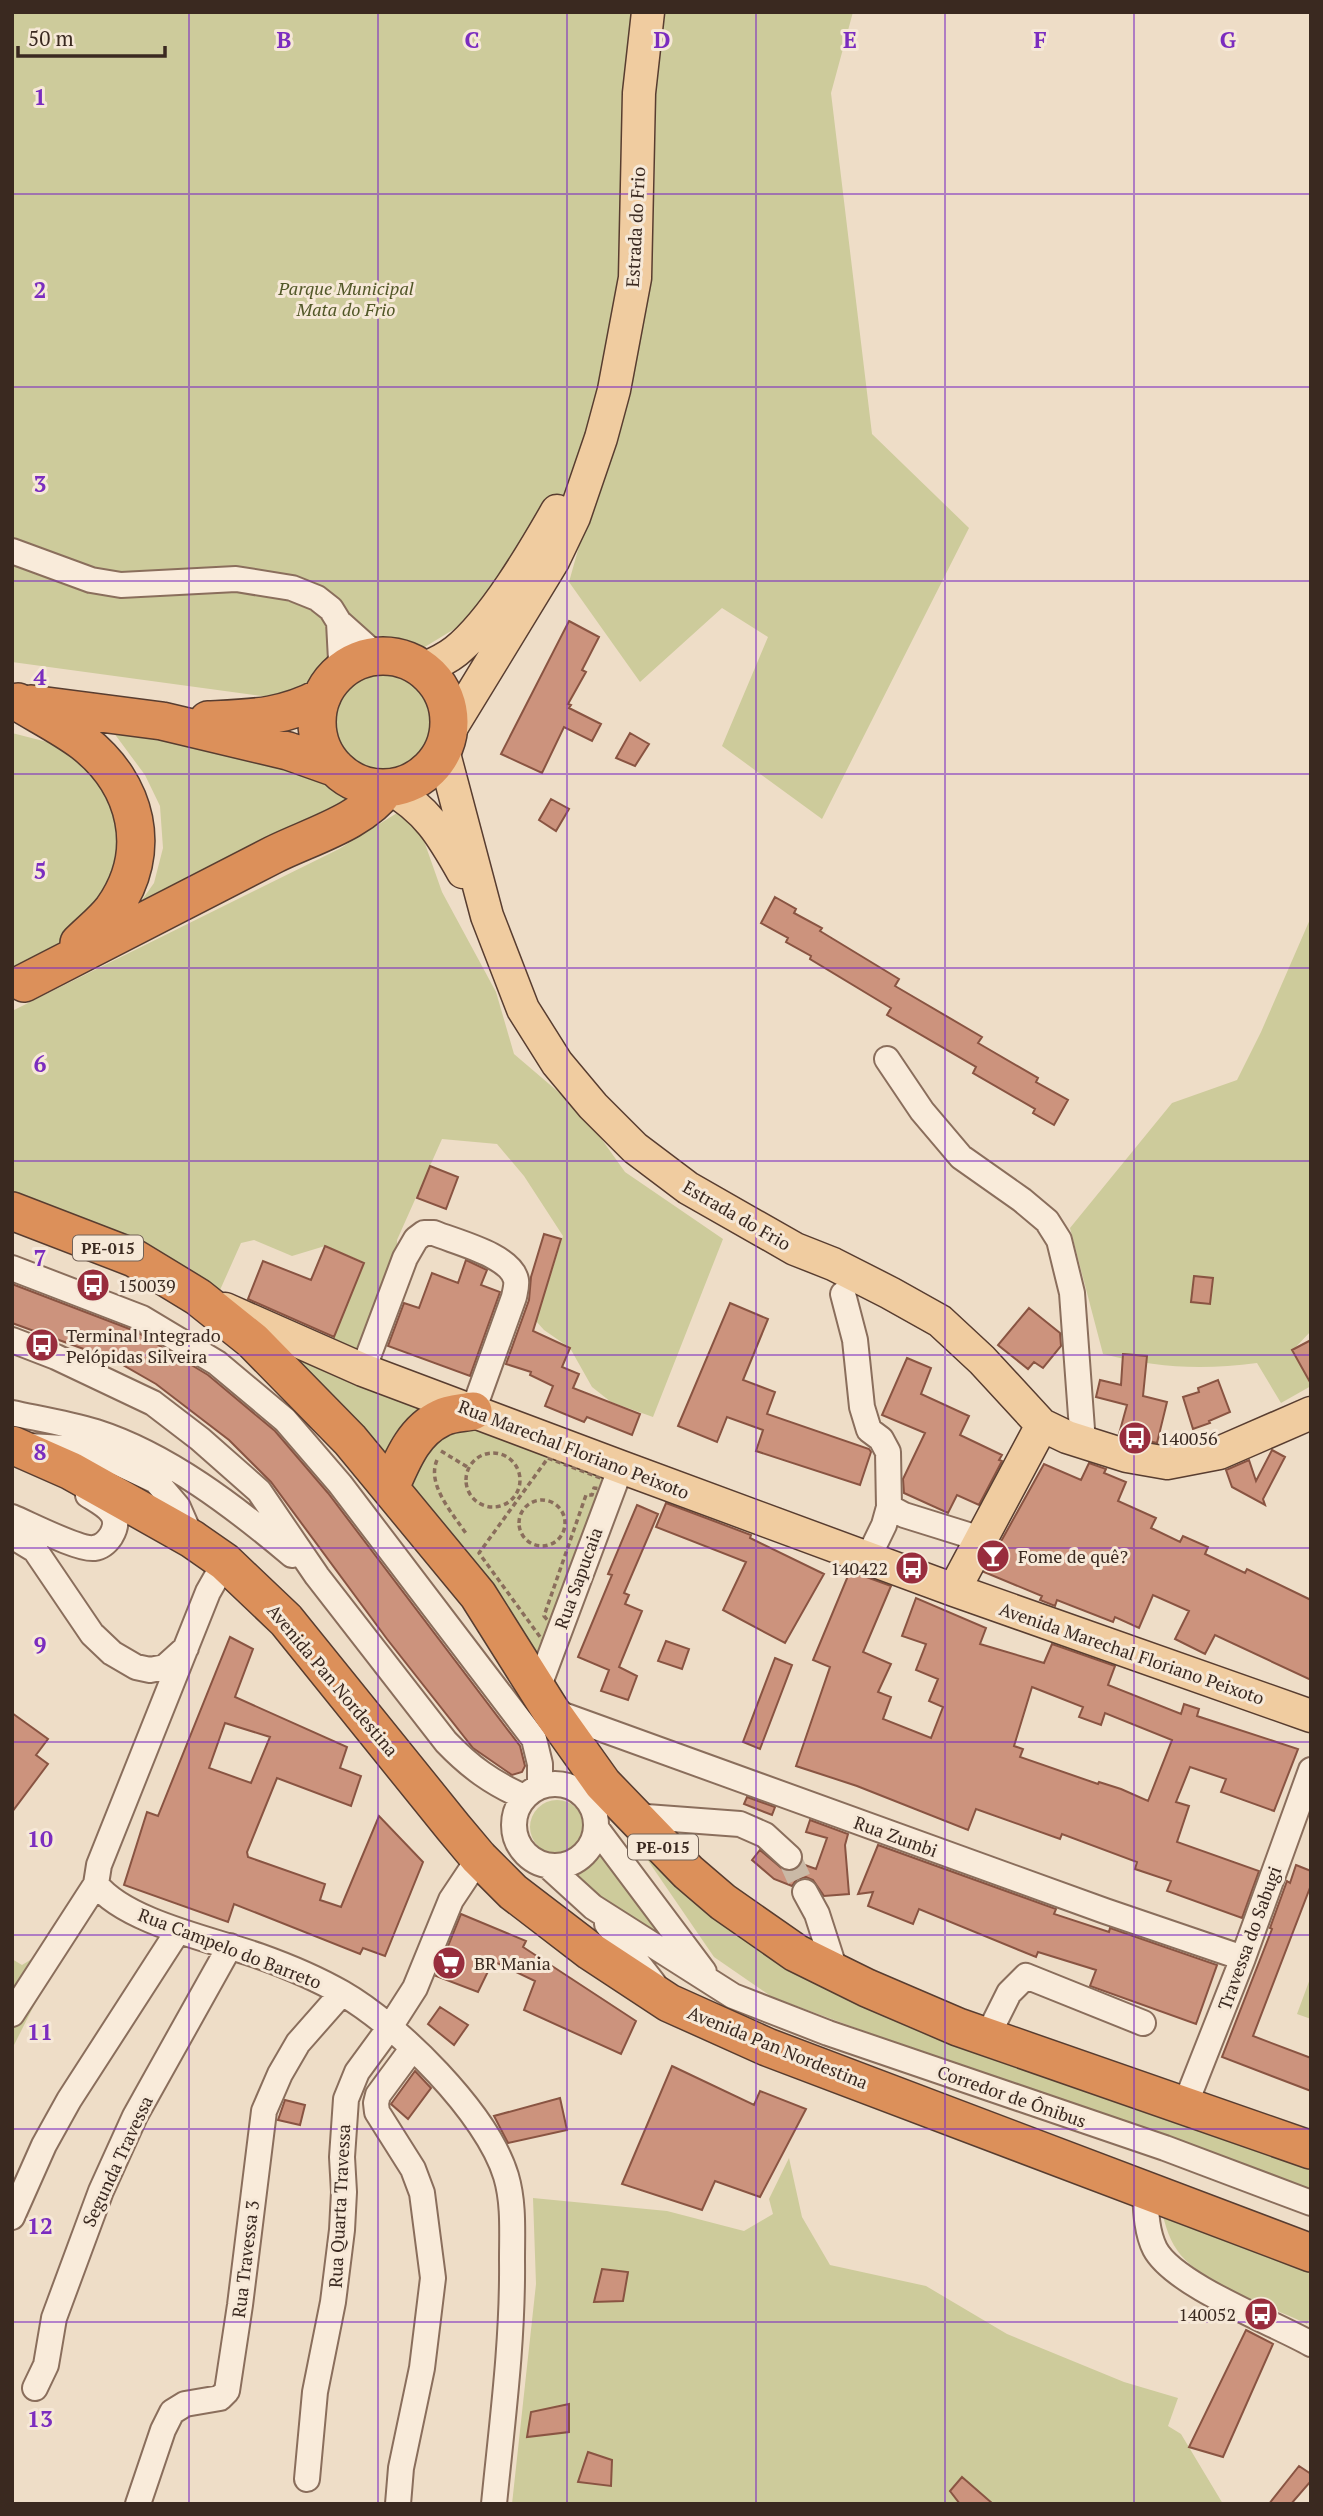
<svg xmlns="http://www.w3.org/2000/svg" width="1323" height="2516" viewBox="0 0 1323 2516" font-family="'PT Serif',serif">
  <rect width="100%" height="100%" fill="#eeddc7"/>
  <!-- green -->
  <path fill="#cdcb9b" d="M12 12H632L646 87 601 438 534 540 479 614 405 659 385 656 330 595 121 581 12 546Z
    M665 12H853L831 93 872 434 969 528 822 819 722 746 768 637 722 608 640 682 569 582 597 482 631 394 654 199 657 50Z
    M12 559 303 599 336 625C332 673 336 677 291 700L12 662Z
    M331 722a51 51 0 1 1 102 0a51 51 0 1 1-102 0Z
    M108 725 332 781 357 795 137 907 154 883 163 848 160 806 145 775Z
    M12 733 63 746 123 805 114 888 67 938 12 971Z
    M397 813 417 821 442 892 496 992 514 1054 583 1113 625 1172 723 1239 653 1417 611 1402 592 1387 570 1348 544 1330 536 1321 563 1236 524 1176 497 1144 442 1139 397 1240V1267L362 1351 337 1347 333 1339 364 1262 325 1246 292 1256 254 1240 241 1243 220 1290 136 1245 12 1192V1011L339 849Z
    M1311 917V1331L1293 1350 1311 1386 1281 1403 1257 1363C1202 1370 1157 1368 1103 1354L1070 1228 1172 1103 1237 1080 1261 1032Z
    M285 1354 446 1409 610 1476 542 1660 526 1635 431 1508 371 1435Z
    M530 1827a27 27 0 1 1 54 0a27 27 0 1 1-54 0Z
    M625 1827 759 1940 1311 2155V2196L772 1997 714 1957Z
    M600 1839 689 1962 563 1871C582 1867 592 1856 600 1839Z
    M69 1936 12 2049V1959L22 1965Z
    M1311 1976V2019L1297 2014Z
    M789 2158 802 2217 830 2265 926 2286 1007 2334 1124 2382 1178 2398 1168 2426 1181 2434 1223 2504H512L536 2284 533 2198 667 2211 744 2231 773 2214 769 2199Z
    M1161 2204 1311 2273V2315L1307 2324C1271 2307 1198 2282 1177 2250 1168 2237 1163 2219 1161 2204Z"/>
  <!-- building -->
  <path fill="#cc937d" stroke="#895442" stroke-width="2" fill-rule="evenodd" d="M569 621 599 637 582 670 586 672 568 704 571 705 569 708 601 724 592 741 564 727 542 773 501 754Z
    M630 733 649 744 635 766 616 758Z
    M551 799 569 809 556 831 539 820Z
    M775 897 796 909 794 913 822 928 820 931 899 979 895 986 982 1037 978 1043 1038 1078 1036 1082 1068 1100 1054 1125 1033 1113 1035 1109 973 1073 976 1067 887 1015 891 1008 810 959 811 956 786 942 788 938 761 923Z
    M430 1166 458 1177 446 1209 417 1198Z
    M544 1234 561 1239 533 1331 570 1348 562 1367 579 1374 573 1388 640 1414 632 1435 587 1417 584 1422 545 1406 553 1386 530 1375 531 1372 506 1364 529 1300 531 1277Z
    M325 1246 364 1263 334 1337 248 1299 263 1261 311 1280Z
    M466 1260 487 1270 481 1285 500 1292 470 1376 388 1346 404 1303 419 1308 432 1273 458 1283Z
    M1194 1276 1213 1278 1210 1304 1191 1302Z
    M12 1284 135 1331 208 1375 275 1431 328 1493 520 1746 525 1766 522 1772 512 1775 473 1748 387 1639 271 1482 229 1440 156 1384 114 1360 12 1323Z
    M730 1303 768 1319 743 1380 775 1392 767 1414 869 1449 871 1452 860 1485 756 1451 763 1430 727 1417 717 1442 678 1426Z
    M1029 1308 1060 1333 1061 1346 1043 1368 1034 1362 1028 1369 998 1345Z
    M1311 1340V1384L1292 1350Z
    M1123 1354 1147 1356 1143 1396 1167 1402 1157 1443 1119 1434 1127 1405 1096 1397 1100 1380 1121 1385Z
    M907 1358 931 1368 921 1394 969 1416 960 1435 1002 1455 999 1460 1002 1461 979 1505 957 1495 948 1513 904 1493 903 1479 925 1433 882 1415Z
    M1218 1380 1230 1412 1209 1421 1210 1423 1193 1429 1183 1397 1199 1392 1198 1388Z
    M1272 1450 1285 1457 1263 1499 1265 1505 1232 1487 1226 1470 1249 1460 1256 1481Z
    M1089 1463 1106 1469 1104 1473 1126 1482 1118 1501 1156 1518 1151 1528 1180 1542 1183 1536 1208 1547 1205 1554 1245 1573 1247 1569 1311 1600V1680L1215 1635 1205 1654 1175 1639 1189 1611 1153 1595 1139 1628 1115 1617 1113 1622 1057 1600 1055 1606 1040 1600 1042 1596 984 1572 1044 1464 1081 1480Z
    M666 1503 751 1535 750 1538 824 1574 785 1643 723 1610 746 1562 656 1527Z
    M637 1505 658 1514 624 1593 629 1595 625 1604 642 1611 619 1667 637 1676 628 1700 601 1691 609 1670 578 1657 612 1575 608 1574Z
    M850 1571 891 1586 863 1652 891 1664 878 1692 891 1697 883 1719 931 1738 943 1707 929 1701 938 1679 916 1670 926 1644 902 1636 916 1598 986 1628 980 1644 1044 1663 1052 1644 1115 1666 1108 1685 1181 1714 1184 1704 1199 1709 1197 1716 1298 1749 1274 1811 1221 1792 1226 1779 1190 1767 1176 1802 1189 1806 1177 1842 1259 1871 1242 1918 1167 1891 1171 1881 1135 1869 1137 1862 1062 1834 1060 1839 976 1809 968 1830 857 1786 796 1766 830 1667 813 1660ZM1032 1687 1083 1707 1079 1717 1101 1725 1105 1713 1172 1740 1148 1801 1121 1789 1099 1782 1098 1784 1020 1757 1023 1749 1014 1746Z
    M230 1637 253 1649 235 1697 347 1747 340 1768 361 1776 351 1806 277 1778 247 1852 248 1857 325 1884 320 1900 341 1907 379 1816 423 1862 385 1956 363 1948 360 1954 234 1904 228 1922 124 1885 147 1812 158 1816ZM225 1723 270 1737 251 1783 209 1768Z
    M666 1641 689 1649 682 1669 658 1661Z
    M775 1658 792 1665 760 1749 743 1742Z
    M12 1713 48 1739 36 1755 48 1764 12 1812Z
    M747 1797 775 1807 772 1815 744 1804Z
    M810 1820 848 1834 845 1845 849 1894 824 1896 813 1880 806 1877 797 1879 792 1886 774 1879 752 1860 760 1850 785 1871H794L802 1864 816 1869 827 1838 806 1832Z
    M878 1845 1056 1909 1054 1914 1109 1932 1110 1928 1217 1965 1196 2024 1090 1986 1096 1970 1038 1952 1036 1957 919 1909 913 1924 868 1906 873 1892 858 1894Z
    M1296 1865 1311 1871V1885L1253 2036 1311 2058V2091L1222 2057 1272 1929 1270 1928 1287 1881 1290 1883Z
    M461 1914 526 1941 523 1947 636 2021 621 2054 524 2010 535 1981 493 1961 478 1992 436 1976Z
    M440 2007 468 2025 454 2045 428 2024Z
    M672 2066 754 2105 760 2091 806 2109 760 2197 715 2181 702 2210 622 2184Z
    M415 2071 431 2088 408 2119 391 2104Z
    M560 2098 567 2130 508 2143 494 2116Z
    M285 2100 305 2105 300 2125 278 2120Z
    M602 2269 628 2272 623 2301 594 2302Z
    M1246 2330 1273 2344 1223 2457 1189 2447Z
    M569 2404V2432L527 2437 531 2412Z
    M588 2452 612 2460 611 2486 578 2482Z
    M1299 2466 1311 2474V2481L1291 2504H1269Z
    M962 2477 993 2504H960L950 2491Z"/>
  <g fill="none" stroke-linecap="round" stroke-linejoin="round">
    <!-- minor-tunnel -->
    <path stroke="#cab9a6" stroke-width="24" stroke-dasharray="24 12" stroke-linecap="butt" d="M789 1857 805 1892"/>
    <defs>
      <path id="minor" d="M12 551 91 580 121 585 236 579 292 588 317 598 331 609 339 622 341 660 338 674
        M339 622 377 656
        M887 1059 922 1111 961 1157 1022 1200 1047 1221 1059 1240 1072 1293 1083 1443
        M12 1268 142 1318 217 1363 285 1420 340 1484 534 1739 540 1764V1785
        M843 1294 855 1340 862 1407 869 1430 881 1439 888 1452 889 1507 884 1525 868 1558
        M12 1340 56 1357 153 1403 200 1439 259 1491 317 1576 446 1742C470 1767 492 1783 524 1797
        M363 1370 405 1258 416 1239 424 1233H434C455 1242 511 1255 516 1280 517 1285 515 1292 514 1297L473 1411
        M12 1413C40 1419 69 1424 96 1432 168 1455 236 1508 292 1555
        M29 1446 81 1449 118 1463 156 1481 178 1507 192 1539
        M889 1507 904 1515 981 1539
        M12 1517C29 1524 79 1550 94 1548 102 1547 107 1542 111 1536 124 1514 104 1505 88 1495
        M12 1536 35 1550 92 1634 112 1653 136 1667 150 1670 165 1667 186 1648
        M225 1562 208 1592 99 1865 96 1884C125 1922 214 1940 259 1956 287 1966 316 1978 342 1993 398 2025 487 2113 506 2176 514 2203 512 2232 512 2260 513 2342 502 2423 494 2504
        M537 1691 621 1467
        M552 1711 1105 1911 1243 1958
        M514 1825a41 41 0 1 1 82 0a41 41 0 1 1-82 0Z
        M633 1816 740 1824 765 1835 789 1857
        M596 1828 704 1972
        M548 1866 593 1907 733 1996 828 2033 1165 2148 1311 2203
        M805 1892 817 1914 836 1973
        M607 1924 654 1984
        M12 2014 96 1884
        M987 2037 1009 1993 1026 1976 1143 2023
        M1185 2105 1243 1958 1311 1770
        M1145 2190C1146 2209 1146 2231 1155 2249 1174 2285 1274 2323 1311 2344
        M12 2217 44 2145 69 2100 178 1931
        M35 2388 46 2365 54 2318 101 2191 135 2116 230 1946
        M307 2479 315 2392 333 2302 342 2230 344 2192 342 2157 346 2099 357 2072 390 2027 415 1988 451 1900 479 1858
        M138 2504 163 2430 172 2412 185 2404 220 2398 227 2391 240 2305 264 2111 280 2074 298 2043 342 1993
        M398 2504 401 2468 422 2368 433 2278 422 2193 413 2169 377 2112 376 2103 378 2095 412 2049"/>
      <path id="major" d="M423 669C435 664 446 659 456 651 493 621 533 553 557 511
        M448 733 553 561 574 517 601 438 614 390 635 278 639 93 648 12
        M443 750 487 916 523 1009 557 1063 593 1106 635 1148 688 1188 795 1249 833 1264 890 1293 940 1321 982 1360 1042 1425 1067 1437 1127 1456 1167 1463 1219 1453 1311 1413
        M389 788C427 809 442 835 463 872
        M225 1309 363 1370 621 1467 954 1590 1311 1716
        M954 1590 1042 1425"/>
      <path id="highway" d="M317 722a66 66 0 1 1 132 0a66 66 0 1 1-132 0Z
        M18 702C39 715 63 727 83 742 137 784 154 851 113 909 104 921 90 932 79 943
        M31 704 162 721 288 751 336 768
        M208 720C253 718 282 718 322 697
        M24 983C107 941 190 898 273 855 311 836 361 823 387 788
        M12 1211 134 1258 198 1297 253 1341 350 1440 478 1595 551 1711 603 1784 688 1872 723 1902 796 1953 867 1988 958 2027 1311 2150
        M12 1445 71 1471 192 1539 225 1562 286 1620 453 1827 479 1858 513 1892 590 1951 669 2003 767 2047 1311 2253
        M390 1488C402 1461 413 1431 441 1418 450 1413 463 1413 473 1411"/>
    </defs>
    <!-- minor casing -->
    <use href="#minor" stroke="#8a6e5c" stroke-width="28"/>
    <!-- major casing -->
    <use href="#major" stroke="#583d30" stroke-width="35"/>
    <!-- highway casing -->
    <use href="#highway" stroke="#583d30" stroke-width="40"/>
    <!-- path -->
    <path stroke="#8a6e5c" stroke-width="3.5" stroke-dasharray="5 3.5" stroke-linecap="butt" d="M441 1451 469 1468
      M466 1480a27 27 0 1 1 54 0a27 27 0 1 1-54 0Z
      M548 1458 606 1480 602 1489 594 1488 592 1495H586L544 1616 550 1623 543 1641 479 1553Z
      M437 1460C426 1485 454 1515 467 1535
      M519 1523a23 23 0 1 1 46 0a23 23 0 1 1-46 0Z"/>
    <!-- minor -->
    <use href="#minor" stroke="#f9ebda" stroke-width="24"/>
    <!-- major -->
    <use href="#major" stroke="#f0cca0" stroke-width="32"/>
    <!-- highway -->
    <use href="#highway" stroke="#dc905a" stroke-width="37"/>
  </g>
  <!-- grid -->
  <path fill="none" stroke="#7b2cbf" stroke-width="2" stroke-opacity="0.55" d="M189 12V2504M378 12V2504M567 12V2504M756 12V2504M945 12V2504M1134 12V2504M12 194H1311M12 387H1311M12 581H1311M12 774H1311M12 968H1311M12 1161H1311M12 1355H1311M12 1548H1311M12 1742H1311M12 1935H1311M12 2129H1311M12 2322H1311"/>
  <!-- icons -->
  <defs>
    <symbol id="bus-disc" viewBox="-11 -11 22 22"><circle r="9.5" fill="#982d3d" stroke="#f6e8d7"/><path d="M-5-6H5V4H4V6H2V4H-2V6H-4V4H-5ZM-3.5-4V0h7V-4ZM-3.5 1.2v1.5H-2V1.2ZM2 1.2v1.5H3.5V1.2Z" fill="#fff"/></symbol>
    <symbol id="bar-disc" viewBox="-11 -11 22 22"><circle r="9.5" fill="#982d3d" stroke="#f6e8d7"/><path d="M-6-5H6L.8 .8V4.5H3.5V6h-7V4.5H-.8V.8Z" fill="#fff"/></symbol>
    <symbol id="supermarket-disc" viewBox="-11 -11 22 22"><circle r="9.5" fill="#982d3d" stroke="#f6e8d7"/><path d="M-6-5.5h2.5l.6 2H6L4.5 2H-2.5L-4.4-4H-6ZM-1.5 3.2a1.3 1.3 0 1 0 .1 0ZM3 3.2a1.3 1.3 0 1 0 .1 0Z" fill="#fff"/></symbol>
  </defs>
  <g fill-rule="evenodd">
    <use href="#bus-disc" x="74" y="1266" width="38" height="38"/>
    <use href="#bus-disc" x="23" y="1326" width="38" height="38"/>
    <use href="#bus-disc" x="1116" y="1419" width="38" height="38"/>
    <use href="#bar-disc" x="974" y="1537" width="38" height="38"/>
    <use href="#bus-disc" x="893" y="1549" width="38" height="38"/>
    <use href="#supermarket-disc" x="430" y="1944" width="38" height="38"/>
    <use href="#bus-disc" x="1242" y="2295" width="38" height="38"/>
  </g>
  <g text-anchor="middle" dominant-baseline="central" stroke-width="6" stroke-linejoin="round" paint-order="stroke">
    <!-- shield labels -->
    <g fill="#f6e8d7" stroke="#726257" stroke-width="2">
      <rect x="73" y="1235.5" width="70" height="25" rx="5"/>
      <rect x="628" y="1834.5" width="70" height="25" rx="5"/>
    </g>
    <g font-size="16" font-weight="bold" fill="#3a2920">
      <text x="108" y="1248">PE-015</text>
      <text x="663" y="1847">PE-015</text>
    </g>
    <!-- street labels -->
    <g font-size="18" fill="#3a2920" stroke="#f6e8d7">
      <text transform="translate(635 227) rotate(-87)">Estrada do Frio</text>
      <text transform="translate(737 1215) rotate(30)">Estrada do Frio</text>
      <text transform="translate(574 1449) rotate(21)">Rua Marechal Floriano Peixoto</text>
      <text transform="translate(578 1578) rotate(-70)">Rua Sapucaia</text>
      <text transform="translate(1132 1653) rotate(19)">Avenida Marechal Floriano Peixoto</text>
      <text transform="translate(333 1680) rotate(50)">Avenida Pan Nordestina</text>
      <text transform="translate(896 1836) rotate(20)">Rua Zumbi</text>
      <text transform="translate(1249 1938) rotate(-70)">Travessa do Sabugi</text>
      <text transform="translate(230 1948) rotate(21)">Rua Campelo do Barreto</text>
      <text transform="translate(778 2047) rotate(22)">Avenida Pan Nordestina</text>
      <text transform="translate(1012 2096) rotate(19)">Corredor de Ônibus</text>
      <text transform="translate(117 2161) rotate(-65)">Segunda Travessa</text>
      <text transform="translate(339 2206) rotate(-87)">Rua Quarta Travessa</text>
      <text transform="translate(245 2259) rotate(-83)">Rua Travessa 3</text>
    </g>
    <!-- park labels -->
    <g font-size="18" font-style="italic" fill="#515727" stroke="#f6e8d7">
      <text x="346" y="288">Parque Municipal<tspan x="346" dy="21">Mata do Frio</tspan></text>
    </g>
    <!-- poi labels -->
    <g font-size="18" fill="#3a2920" stroke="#f6e8d7" text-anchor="start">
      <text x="118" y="1285">150039</text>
      <text x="66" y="1335">Terminal Integrado<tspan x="66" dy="21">Pelópidas Silveira</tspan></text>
      <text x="1160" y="1438">140056</text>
      <text x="1018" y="1556">Fome de quê?</text>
      <text x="888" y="1568" text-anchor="end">140422</text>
      <text x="474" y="1963">BR Mania</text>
      <text x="1236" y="2314" text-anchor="end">140052</text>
    </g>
  </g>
  <g font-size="23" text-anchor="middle" font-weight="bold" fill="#7b2cbf" stroke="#f6e8d7" stroke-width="6" stroke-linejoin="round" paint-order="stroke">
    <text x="284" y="48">B</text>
    <text x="472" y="48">C</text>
    <text x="662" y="48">D</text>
    <text x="850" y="48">E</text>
    <text x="1040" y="48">F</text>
    <text x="1228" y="48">G</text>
    <text x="40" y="105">1</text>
    <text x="40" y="298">2</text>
    <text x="40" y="492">3</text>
    <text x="40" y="685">4</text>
    <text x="40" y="879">5</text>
    <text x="40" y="1072">6</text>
    <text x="40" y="1266">7</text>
    <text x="40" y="1460">8</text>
    <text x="40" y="1653">9</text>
    <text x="40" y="1847">10</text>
    <text x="40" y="2040">11</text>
    <text x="40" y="2234">12</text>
    <text x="40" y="2427">13</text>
  </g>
  <!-- border -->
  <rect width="1323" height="2516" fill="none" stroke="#3a2920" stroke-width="28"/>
  <!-- scale -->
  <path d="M18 46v10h147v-10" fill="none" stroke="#3a2920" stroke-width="3.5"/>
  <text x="28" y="46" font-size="21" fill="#3a2920" stroke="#f6e8d7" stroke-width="5" paint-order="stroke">50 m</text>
</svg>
